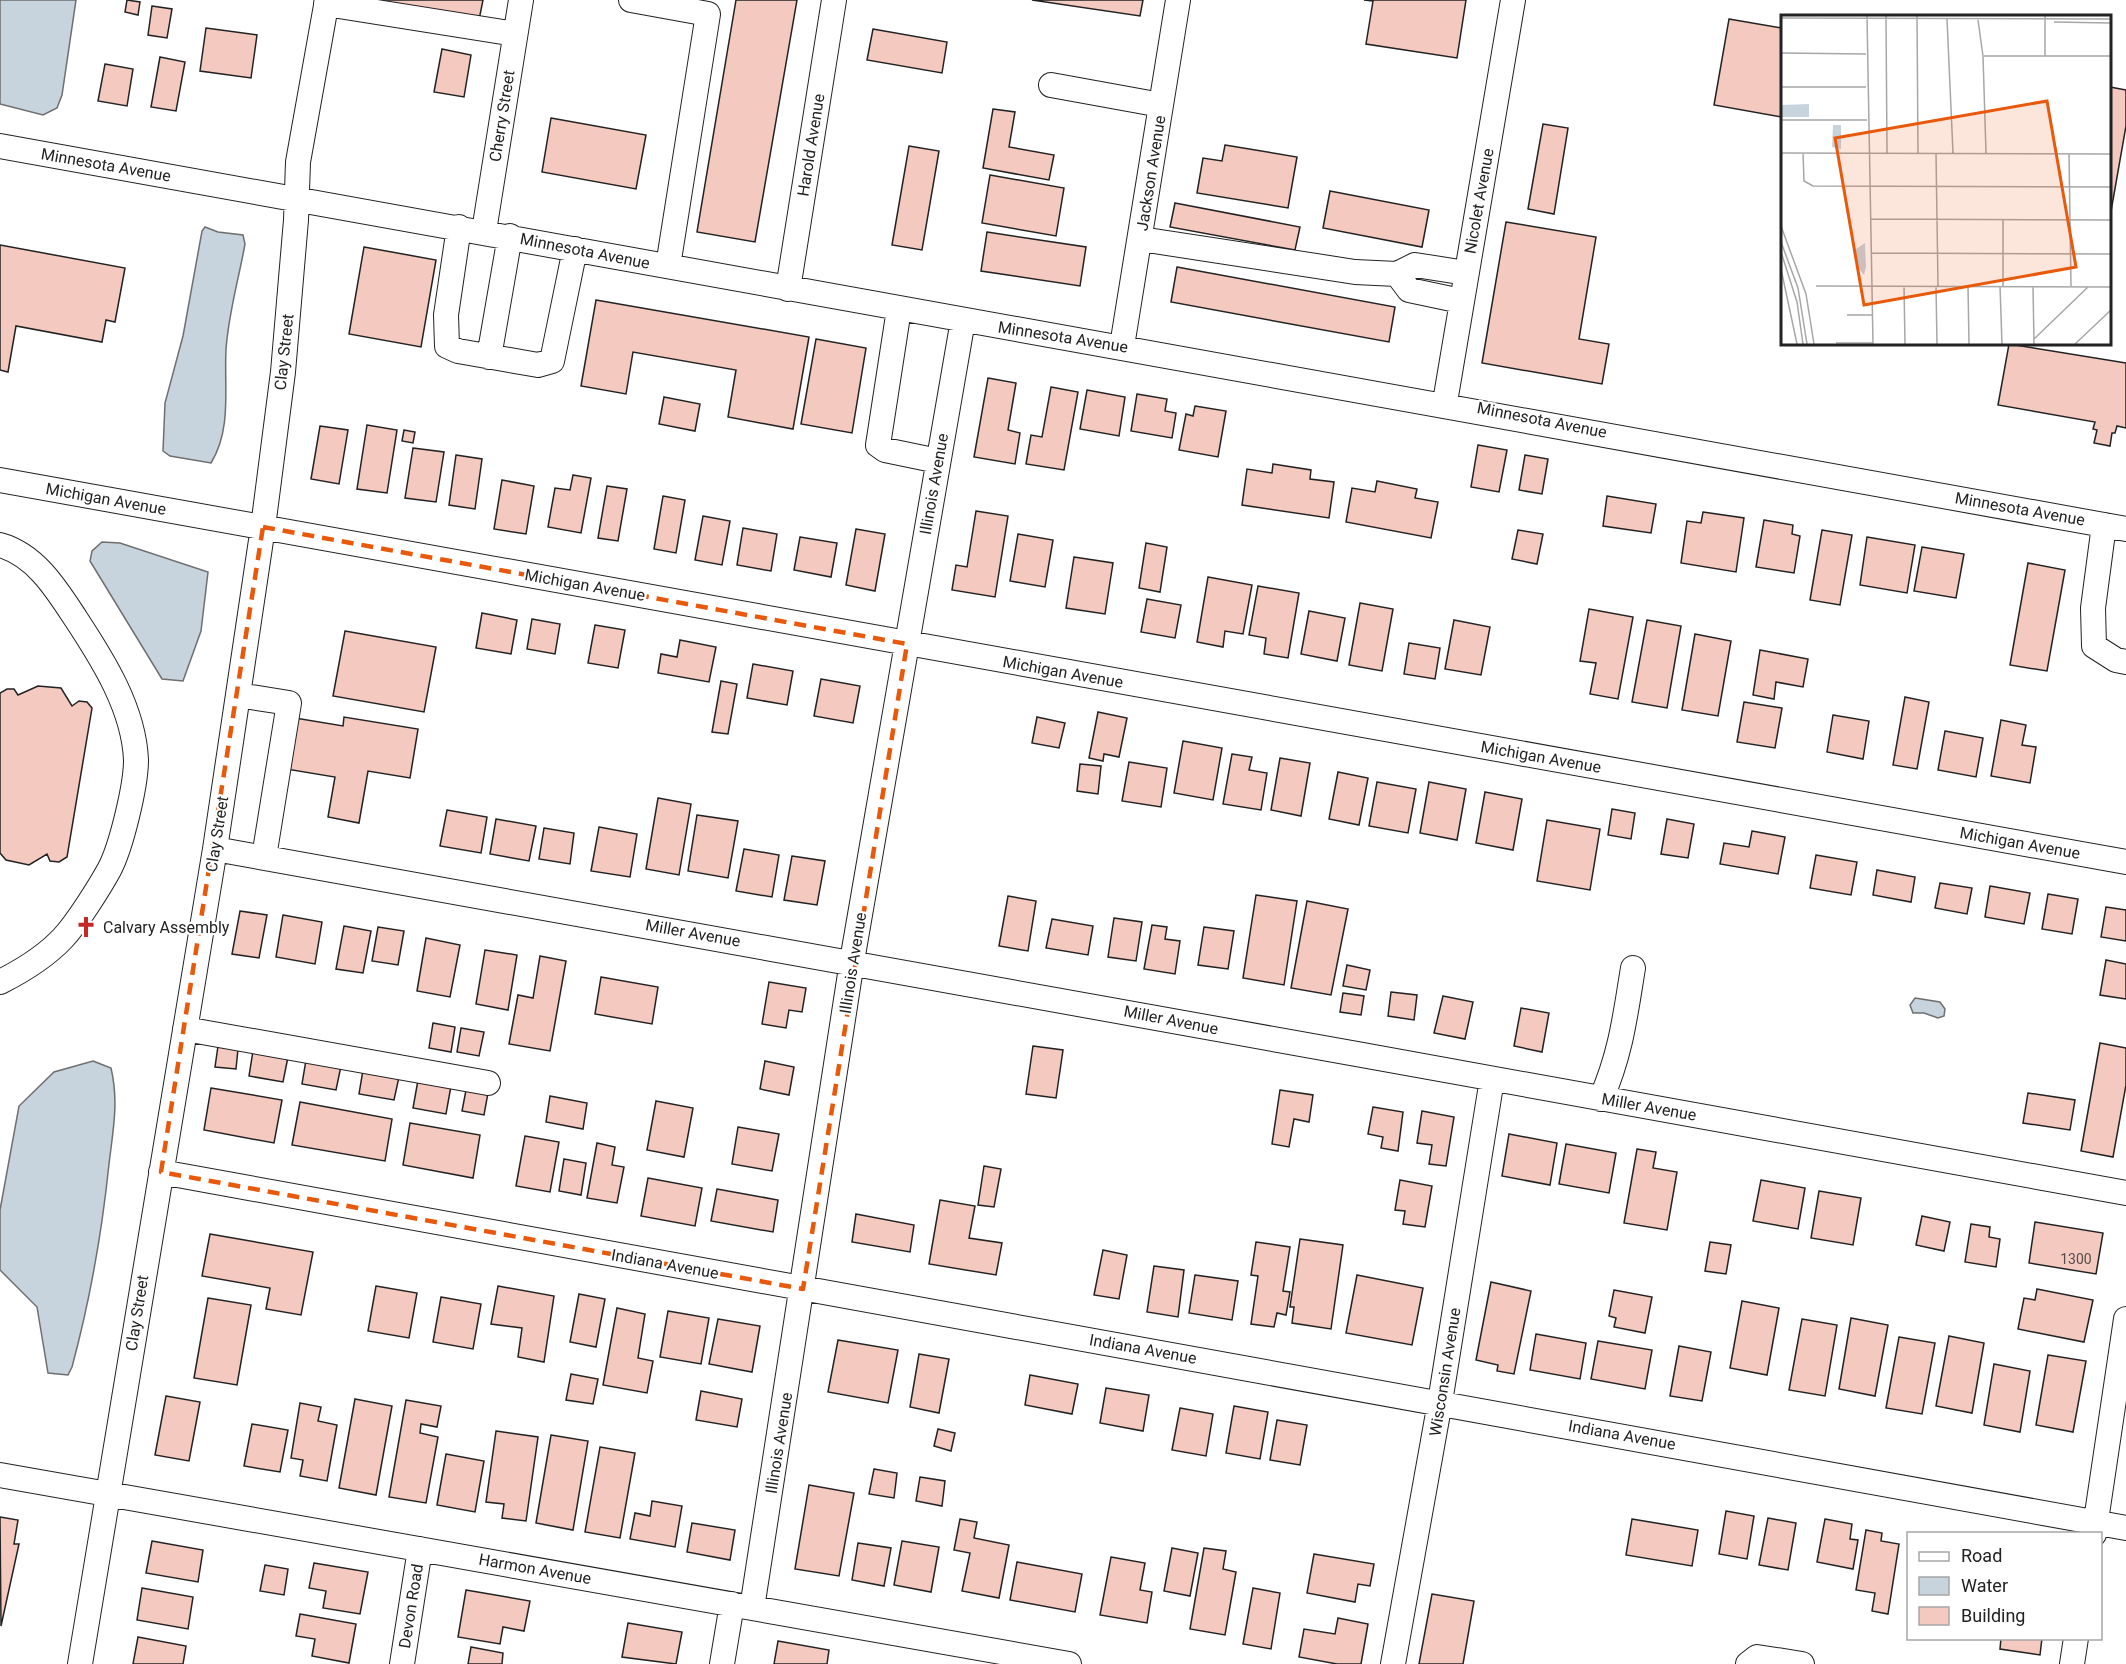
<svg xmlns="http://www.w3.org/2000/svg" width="2126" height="1664" viewBox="0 0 2126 1664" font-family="Roboto,sans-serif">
  <rect width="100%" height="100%" fill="#fff"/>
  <!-- water -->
  <path fill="#c7d3dd" stroke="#6f6f6f" stroke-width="1.5" d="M0 0H76L62 95 57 108 43 115 0 104Z
    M205 227 218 232 243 235 245 244C239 278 228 315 226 350 224 388 232 429 211 463L170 456 163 451 165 403 183 336 202 231Z
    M102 542 120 543 208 572 201 631 183 681 162 679 90 561 92 551Z
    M1915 998 1940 1002 1945 1009 1944 1016 1938 1018 1924 1013H1913L1910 1005Z
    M93 1061 111 1068C119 1102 113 1130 109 1164 102 1232 90 1300 72 1367L68 1375 48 1373 37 1307 0 1270V1210L19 1106 54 1072Z"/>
  <!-- building -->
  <path fill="#f3c9c0" stroke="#222" stroke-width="1.5" d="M127 0 140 2 138 15 125 12Z
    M373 0H483L479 20Z
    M736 0H797L755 242 697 232Z
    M1032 0H1143L1140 16Z
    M1364 0H1466L1457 58 1366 44 1373 1Z
    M152 6 172 9 167 38 148 35Z
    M1729 19 1782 28V117L1714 105Z
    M206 28 257 35 251 78 200 71Z
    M873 29 947 42 942 73 867 60Z
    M442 49 471 55 464 97 434 92Z
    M160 57 185 62 176 111 151 107Z
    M105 64 133 69 127 106 98 101Z
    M2110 87 2126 90V126L2110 217Z
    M993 109 1015 112 1009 147 1054 155 1049 180 983 168Z
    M551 118 646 135 636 189 542 172Z
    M1543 124 1568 128 1554 214 1528 209Z
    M1225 145 1297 157 1288 208 1197 193 1203 158 1222 161Z
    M909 146 939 151 922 250 892 245Z
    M990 175 1064 188 1056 236 982 223Z
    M1330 191 1429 210 1422 247 1323 228Z
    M1175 203 1300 227 1295 250 1170 227Z
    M1506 222 1596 237 1579 339 1609 344 1602 384 1482 363Z
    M987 232 1086 247 1080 286 981 271Z
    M0 245 125 268 115 322 106 320 102 342 16 326 8 372 0 370Z
    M364 247 436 260 421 347 349 334Z
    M1177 267 1395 307 1389 342 1171 302Z
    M596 300 809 337 793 429 728 417 736 370 633 352 626 394 581 386Z
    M816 339 866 348 852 433 801 424Z
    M2009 344 2126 363V428L2117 426 2115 433H2112L2110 446 2094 443 2097 430 2093 429 2095 422 1998 405Z
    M988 378 1016 383 1008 430 1020 433 1015 464 974 457Z
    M1051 387 1078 392 1064 470 1026 464 1031 435 1042 437Z
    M1087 390 1125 397 1119 436 1080 429Z
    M1137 394 1167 399 1165 411 1176 413 1172 438 1131 431Z
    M664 397 700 404 695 431 659 424Z
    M1195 406 1226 411 1218 457 1179 450 1186 414 1193 416Z
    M367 425 397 430 387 493 357 489Z
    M320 426 348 430 339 484 311 479Z
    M404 430 415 432 413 443 402 441Z
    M1478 445 1507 450 1499 492 1471 487Z
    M413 448 444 452 436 502 405 498Z
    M456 455 482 459 475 509 449 505Z
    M1525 455 1548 459 1542 494 1519 490Z
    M1273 464 1311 470 1310 479 1334 482 1329 518 1242 505 1247 469 1272 473Z
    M573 475 591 478 581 533 548 527 555 488 570 490Z
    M502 480 534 486 526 534 494 529Z
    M1377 481 1417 489 1415 498 1438 502 1431 538 1346 522 1352 488 1375 492Z
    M607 486 627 489 618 541 598 538Z
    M663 496 685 500 676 553 654 549Z
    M1607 496 1656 504 1651 533 1603 526Z
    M976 511 1008 516 995 597 952 590 956 565 967 567Z
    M1703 512 1744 518 1736 572 1681 563 1687 521 1701 523Z
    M703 516 730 521 722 565 695 560Z
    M1764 520 1793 525 1792 534 1800 536 1794 573 1756 567Z
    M743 528 777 534 771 571 737 565Z
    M856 529 885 534 875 591 846 585Z
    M1518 530 1543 534 1537 564 1512 559Z
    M1822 530 1852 535 1840 605 1810 600Z
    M1018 534 1053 540 1045 587 1010 581Z
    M800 537 837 543 831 577 794 570Z
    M1867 537 1915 545 1907 593 1860 585Z
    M1146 543 1167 547 1160 592 1139 588Z
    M1922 547 1964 554 1956 598 1914 591Z
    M1074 557 1113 563 1105 614 1066 608Z
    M2028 563 2065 570 2047 671 2010 665Z
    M1208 577 1252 585 1243 634 1225 631 1223 647 1197 642Z
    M1258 586 1299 593 1288 658 1264 654 1266 638 1249 635Z
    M1147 599 1181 605 1175 638 1141 632Z
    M1360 603 1393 609 1382 671 1349 665Z
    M1589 609 1633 617 1618 699 1590 694 1596 663 1580 661Z
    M1309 611 1345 618 1337 661 1301 654Z
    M482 613 517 620 511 654 476 648Z
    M532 619 560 624 555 654 527 649Z
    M1454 620 1490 627 1481 675 1445 669Z
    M1647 620 1681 626 1667 708 1632 702Z
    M595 625 625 630 618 668 588 663Z
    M345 631 436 647 424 712 333 696Z
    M1695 634 1731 641 1718 716 1682 710Z
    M680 640 716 647 709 682 658 673 661 654 677 657Z
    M1409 643 1440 648 1435 679 1404 674Z
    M1760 650 1808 659 1803 687 1776 682 1774 699 1753 695Z
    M753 664 793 671 787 705 747 698Z
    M821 679 860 686 853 723 814 716Z
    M721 681 737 684 728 734 712 732Z
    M38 686 61 688 72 706 79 701 87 702 92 708 67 857 59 862 50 861 47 854 29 865 6 860 0 853V693L7 689H14L18 695Z
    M1905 697 1929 702 1917 769 1893 765Z
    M1744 702 1782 708 1775 748 1737 742Z
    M1098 712 1127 718 1119 757 1104 754 1103 761 1089 758Z
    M1833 715 1869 721 1863 759 1827 752Z
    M289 717 343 726 344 717 418 729 410 778 368 771 359 823 328 817 335 777 280 768Z
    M1037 717 1065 723 1059 748 1032 743Z
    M2001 720 2026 725 2022 745 2036 747 2030 783 1991 776Z
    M1945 731 1983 738 1976 777 1938 770Z
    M1183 741 1222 748 1213 800 1174 793Z
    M1232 754 1252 757 1249 770 1267 773 1261 810 1223 804Z
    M1280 758 1310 763 1301 816 1271 810Z
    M1129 762 1167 768 1161 807 1122 801Z
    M1080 764 1101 766 1098 794 1077 791Z
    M1338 772 1368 778 1359 825 1329 819Z
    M1377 782 1416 789 1408 833 1369 826Z
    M1429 782 1466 789 1457 840 1420 833Z
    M1485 792 1522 799 1513 850 1476 843Z
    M658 798 691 804 679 875 646 869Z
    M1612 809 1635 813 1631 839 1608 835Z
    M447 810 487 817 481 853 440 846Z
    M697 815 738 821 728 878 688 871Z
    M496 819 536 826 529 861 490 854Z
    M1667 819 1694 824 1688 858 1661 854Z
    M1547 820 1600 829 1590 890 1537 881Z
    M599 827 637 834 630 877 591 871Z
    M544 828 574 833 570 864 539 859Z
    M1752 831 1785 837 1778 874 1720 864 1724 843 1749 847Z
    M744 849 779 855 772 897 736 891Z
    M1816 855 1857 862 1851 895 1810 888Z
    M792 856 825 861 817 905 784 900Z
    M1877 870 1915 877 1911 902 1873 895Z
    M1940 883 1972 888 1967 914 1935 908Z
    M1990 886 2030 893 2024 924 1985 917Z
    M2048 894 2078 899 2072 934 2042 929Z
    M1256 895 1297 901 1284 985 1243 978Z
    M1008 896 1036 901 1028 951 999 946Z
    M1307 901 1348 909 1331 995 1291 988Z
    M2106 907 2126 910V941L2101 937Z
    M240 911 267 915 259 958 232 954Z
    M283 915 322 922 315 964 276 957Z
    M1114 918 1142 922 1136 961 1108 957Z
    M1052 919 1093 926 1088 955 1046 948Z
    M1152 925 1167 927 1165 939 1180 941 1175 974 1144 969Z
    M344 926 371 931 363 973 336 969Z
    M378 927 404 931 398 965 372 961Z
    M1204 927 1234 931 1228 969 1198 965Z
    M426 938 460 945 450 997 417 991Z
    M485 950 517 955 508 1010 476 1004Z
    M540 956 566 961 550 1051 509 1044 518 995 533 998Z
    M2106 960 2126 964V999L2100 995Z
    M1347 965 1370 970 1366 990 1343 986Z
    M601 977 658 987 652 1024 595 1014Z
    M769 982 806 988 802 1012 789 1010 786 1028 762 1024Z
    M1391 992 1417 995 1414 1020 1388 1016Z
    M1343 993 1364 996 1361 1015 1340 1012Z
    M1443 996 1473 1002 1465 1039 1434 1033Z
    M1521 1008 1549 1013 1542 1052 1514 1046Z
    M433 1023 455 1027 451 1052 429 1048Z
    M461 1028 484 1032 479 1056 457 1052Z
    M2100 1043 2126 1048V1085L2113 1157 2081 1151Z
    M218 1046 238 1049 236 1069 215 1067Z
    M1033 1046 1063 1050 1056 1098 1026 1094Z
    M253 1051 288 1057 283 1082 249 1076Z
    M306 1060 341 1066 336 1090 302 1084Z
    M765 1061 794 1067 789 1095 760 1089Z
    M363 1070 399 1077 394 1100 359 1094Z
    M418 1080 451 1086 446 1114 413 1108Z
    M211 1088 282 1100 274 1143 204 1130Z
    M466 1090 488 1093 484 1115 462 1111Z
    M1280 1090 1313 1095 1309 1122 1294 1119 1289 1147 1272 1144Z
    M2028 1093 2075 1100 2070 1130 2023 1123Z
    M550 1096 587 1103 583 1129 546 1122Z
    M656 1101 693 1108 684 1157 647 1150Z
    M300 1102 392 1119 385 1161 292 1145Z
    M1373 1107 1403 1112 1398 1151 1381 1148 1383 1137 1368 1134Z
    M1422 1111 1454 1117 1446 1166 1429 1164 1432 1145 1417 1143Z
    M410 1123 480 1135 473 1178 403 1165Z
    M738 1127 779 1134 772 1171 732 1164Z
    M1509 1134 1557 1143 1550 1185 1502 1176Z
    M525 1136 559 1142 550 1192 516 1186Z
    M597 1143 615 1147 612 1165 624 1167 617 1203 587 1198Z
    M1566 1144 1616 1153 1609 1193 1559 1184Z
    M1637 1149 1656 1152 1653 1168 1677 1172 1667 1230 1624 1223Z
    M564 1159 586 1163 581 1195 559 1191Z
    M984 1166 1001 1169 994 1207 978 1205Z
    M648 1178 702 1188 695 1226 641 1216Z
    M1400 1180 1432 1186 1425 1227 1403 1224 1405 1211 1395 1210Z
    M1761 1180 1805 1188 1798 1229 1753 1221Z
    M717 1189 778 1200 773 1232 711 1221Z
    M1819 1191 1861 1198 1853 1245 1811 1238Z
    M940 1200 975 1206 969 1238 1002 1243 996 1275 929 1264Z
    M856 1214 914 1225 910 1252 852 1242Z
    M1922 1216 1950 1222 1944 1251 1916 1245Z
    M2035 1222 2103 1233 2096 1274 2029 1263Z
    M1971 1224 1990 1227 1989 1237 2000 1239 1996 1267 1965 1262Z
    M210 1234 313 1252 301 1315 266 1309 270 1288 202 1276Z
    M1300 1239 1343 1245 1331 1329 1292 1323 1294 1307H1290Z
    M1256 1242 1290 1247 1283 1291 1290 1292 1286 1315 1277 1313 1274 1327 1251 1324 1258 1276 1251 1275Z
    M1710 1242 1731 1245 1726 1274 1705 1271Z
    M1103 1250 1127 1255 1119 1299 1094 1295Z
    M1154 1266 1184 1270 1178 1317 1147 1312Z
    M1195 1275 1238 1281 1232 1320 1189 1313Z
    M1357 1275 1423 1288 1412 1345 1346 1333Z
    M1491 1282 1531 1291 1514 1374 1497 1371 1498 1365 1476 1360Z
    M376 1286 417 1293 409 1338 368 1331Z
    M498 1286 554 1296 544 1362 518 1357 522 1328 491 1324Z
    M2037 1289 2093 1300 2084 1342 2018 1329 2024 1298 2035 1300Z
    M1614 1290 1652 1297 1645 1333 1614 1327 1616 1318 1609 1316Z
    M579 1294 605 1299 596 1347 570 1342Z
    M441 1297 481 1304 473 1349 433 1342Z
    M208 1298 251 1305 237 1385 194 1378Z
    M1742 1301 1779 1308 1767 1375 1730 1368Z
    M617 1308 645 1314 638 1358 653 1361 647 1393 603 1385Z
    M668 1311 709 1318 701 1364 660 1357Z
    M1851 1318 1888 1325 1875 1396 1839 1389Z
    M718 1319 760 1326 752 1372 709 1364Z
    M1802 1319 1837 1325 1825 1396 1789 1390Z
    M1536 1334 1586 1343 1580 1379 1530 1370Z
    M1949 1336 1984 1343 1972 1413 1936 1406Z
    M1899 1337 1935 1343 1922 1414 1886 1408Z
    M838 1340 898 1350 888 1403 828 1392Z
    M1598 1341 1652 1350 1645 1389 1591 1379Z
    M1679 1346 1711 1352 1702 1401 1670 1396Z
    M919 1354 949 1359 939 1413 910 1407Z
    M2048 1355 2086 1361 2073 1432 2036 1425Z
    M1994 1364 2030 1371 2020 1432 1984 1425Z
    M571 1374 598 1379 593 1404 566 1400Z
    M1030 1375 1078 1384 1072 1414 1025 1405Z
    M1106 1388 1149 1395 1143 1431 1100 1423Z
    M701 1391 742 1399 737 1427 696 1420Z
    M166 1396 200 1402 189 1461 155 1455Z
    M355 1399 392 1406 376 1495 339 1488Z
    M406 1400 441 1406 437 1427 421 1424 420 1433 438 1437 426 1503 389 1497Z
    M300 1403 321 1407 318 1421 337 1425 327 1481 300 1476 303 1460 291 1458Z
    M1234 1406 1268 1412 1260 1459 1226 1453Z
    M1180 1408 1213 1414 1206 1456 1172 1450Z
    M1277 1420 1307 1425 1300 1465 1270 1460Z
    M252 1424 288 1430 280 1472 244 1466Z
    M938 1429 955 1433 951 1451 934 1446Z
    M496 1431 538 1437 526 1521 502 1518 504 1504 486 1502Z
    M551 1435 588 1441 573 1530 536 1523Z
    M600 1447 635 1453 620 1538 585 1532Z
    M446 1454 484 1461 475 1512 437 1505Z
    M874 1469 897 1473 894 1498 869 1494Z
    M920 1477 945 1481 942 1506 916 1501Z
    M809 1485 854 1493 839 1576 795 1569Z
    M652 1501 682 1506 675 1547 630 1539 635 1513 650 1516Z
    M1726 1511 1754 1516 1747 1559 1719 1554Z
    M0 1517 18 1520 14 1544H19L1 1626Z
    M1768 1518 1796 1523 1788 1570 1759 1565Z
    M960 1519 977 1522 974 1538 1009 1545 999 1598 962 1591 970 1553 954 1550Z
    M1632 1519 1698 1530 1692 1566 1626 1555Z
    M1825 1519 1852 1524 1850 1539 1858 1540 1853 1569 1817 1562Z
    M692 1523 735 1530 730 1560 687 1552Z
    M1866 1530 1882 1533 1881 1541 1899 1544 1888 1614 1872 1611 1875 1593 1856 1590Z
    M152 1541 203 1550 198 1582 146 1573Z
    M902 1541 939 1547 931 1592 894 1585Z
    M858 1543 891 1548 884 1586 852 1580Z
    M1172 1548 1198 1553 1190 1596 1164 1591Z
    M1204 1548 1226 1551 1223 1569 1236 1572 1225 1635 1190 1629Z
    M1314 1554 1374 1564 1370 1586 1358 1584 1355 1602 1307 1593Z
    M1111 1557 1145 1563 1140 1590 1152 1592 1147 1623 1100 1615Z
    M1017 1562 1082 1574 1075 1612 1010 1600Z
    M314 1563 368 1572 360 1614 323 1608 326 1591 309 1588Z
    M265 1565 288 1569 284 1595 260 1591Z
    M142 1588 193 1597 188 1629 137 1620Z
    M1253 1588 1280 1593 1271 1649 1243 1644Z
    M466 1590 530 1601 524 1631 503 1627 500 1644 458 1637Z
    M1432 1594 1474 1601 1463 1664H1419Z
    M300 1614 356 1624 349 1663 312 1656 315 1639 296 1636Z
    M1338 1618 1368 1624 1361 1664H1337L1299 1657 1304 1629 1335 1634Z
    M628 1623 682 1632 676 1664 622 1657Z
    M138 1637 186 1646 183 1664H133Z
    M2001 1638H2042L2040 1655 2000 1649Z
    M778 1641 829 1650 827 1664H774Z
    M471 1647 503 1653 502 1664H468Z"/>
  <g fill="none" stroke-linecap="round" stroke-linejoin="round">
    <defs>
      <path id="minor" d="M631 0 708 14 668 266
        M326 4 515 34
        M1051 85 1161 105
        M0 146C708 276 1418 396 2126 529
        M459 227 446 315 447 346 458 351 538 365 552 361 575 249
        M484 231 521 0
        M1141 239 1355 272 1397 274 1415 265 1466 273
        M1397 274 1409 290 1461 301
        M788 289 834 0
        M899 309 878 445 885 450 938 461
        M1122 346 1178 0
        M489 357 510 236
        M1445 402 1513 0
        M0 480 2126 862
        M2104 525 2093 608 2094 646 2116 660 2126 662
        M0 545C36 555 57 590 76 619 103 660 134 709 136 760 136 786 121 848 109 870 99 888 77 923 63 938 46 956 22 971 0 982
        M238 695 289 703 264 857
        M215 849C852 961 1489 1079 2126 1193
        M185 1029 488 1083
        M1601 1099C1621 1053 1625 1017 1633 968
        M161 1172 2126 1528
        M0 1475 1069 1664
        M2094 1534 2126 1319
        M752 1608 852 961 963 320
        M80 1664 215 849 263 527 283 372 296 220 298 162 327 0
        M402 1664 420 1549
        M722 1664 732 1604
        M1393 1664 1440 1402 1492 1079
        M1748 1664 1757 1657 1802 1664
        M2072 1664 2076 1638"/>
    </defs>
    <!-- minor casing -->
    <use href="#minor" stroke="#222" stroke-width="26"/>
    <!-- minor -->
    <use href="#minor" stroke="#fff" stroke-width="24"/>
  </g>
  <!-- marked area -->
  <path fill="none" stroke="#e8590c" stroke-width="4.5" stroke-dasharray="12 8" stroke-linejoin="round" d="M263 527 907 644 803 1289 161 1172Z"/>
  <!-- icons -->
  <defs>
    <symbol id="church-bare" viewBox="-9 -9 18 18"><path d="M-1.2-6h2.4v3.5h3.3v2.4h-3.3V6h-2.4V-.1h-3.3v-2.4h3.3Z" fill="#c62828" stroke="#fff" stroke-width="2.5" paint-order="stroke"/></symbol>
  </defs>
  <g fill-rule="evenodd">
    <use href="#church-bare" x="71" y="912" width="30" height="30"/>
  </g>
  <g text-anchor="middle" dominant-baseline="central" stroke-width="4.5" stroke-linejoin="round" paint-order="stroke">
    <!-- number labels -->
    <g font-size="14" fill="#564c4a">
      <text x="2076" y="1259">1300</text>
    </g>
    <!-- street labels -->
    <g font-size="16" fill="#222" stroke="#fff">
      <text transform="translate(502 116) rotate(-81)">Cherry Street</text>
      <text transform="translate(811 145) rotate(-81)">Harold Avenue</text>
      <text transform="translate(106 165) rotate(10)">Minnesota Avenue</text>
      <text transform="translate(1151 173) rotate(-81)">Jackson Avenue</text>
      <text transform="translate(1479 201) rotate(-80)">Nicolet Avenue</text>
      <text transform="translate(585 251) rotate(11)">Minnesota Avenue</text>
      <text transform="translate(1063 337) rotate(9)">Minnesota Avenue</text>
      <text transform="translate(284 352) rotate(-84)">Clay Street</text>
      <text transform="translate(1542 420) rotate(11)">Minnesota Avenue</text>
      <text transform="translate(934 484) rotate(-80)">Illinois Avenue</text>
      <text transform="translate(106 499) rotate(10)">Michigan Avenue</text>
      <text transform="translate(2020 509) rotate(10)">Minnesota Avenue</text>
      <text transform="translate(585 585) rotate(10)">Michigan Avenue</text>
      <text transform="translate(1063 672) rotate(10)">Michigan Avenue</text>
      <text transform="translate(1541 757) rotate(10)">Michigan Avenue</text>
      <text transform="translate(217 834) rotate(-81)">Clay Street</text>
      <text transform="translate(2020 843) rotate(10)">Michigan Avenue</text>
      <text transform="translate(693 933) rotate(10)">Miller Avenue</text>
      <text transform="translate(853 963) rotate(-81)">Illinois Avenue</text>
      <text transform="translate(1171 1020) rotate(11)">Miller Avenue</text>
      <text transform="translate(1649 1107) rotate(10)">Miller Avenue</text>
      <text transform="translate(665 1264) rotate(10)">Indiana Avenue</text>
      <text transform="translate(137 1313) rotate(-81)">Clay Street</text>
      <text transform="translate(1143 1349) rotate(10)">Indiana Avenue</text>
      <text transform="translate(1445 1372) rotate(-81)">Wisconsin Avenue</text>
      <text transform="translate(1622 1435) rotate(10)">Indiana Avenue</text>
      <text transform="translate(779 1443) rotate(-81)">Illinois Avenue</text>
      <text transform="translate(535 1569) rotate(10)">Harmon Avenue</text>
      <text transform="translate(411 1606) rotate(-81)">Devon Road</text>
    </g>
    <!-- poi labels -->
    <g font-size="16" fill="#222" stroke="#fff" text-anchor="start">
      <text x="103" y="927">Calvary Assembly</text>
    </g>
  </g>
  <!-- overview -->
  <g transform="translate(1781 15)">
    <rect width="330" height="330" fill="#fff"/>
    <path d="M28 89V102H0V90ZM52 110H60V134L51 132ZM84 228 85 252 83 260 75 250V234Z" fill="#c7d3dd"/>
    <path fill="none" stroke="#a7a7a7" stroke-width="1.5" d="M86 1 92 329M105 1 106 138M136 1 137 138M0 3 330 4M166 4 172 138M197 5 202 41 205 138M273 7 330 8M0 38 85 39M203 41H330M264 41V1M0 72H85M0 105H86M0 138 330 139M22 138 23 166 32 171 330 172M155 138 157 271M288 139 290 271M90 204 330 205M222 205V271M0 211 25 279 33 329M0 227 17 273 26 329M0 237 16 287 22 329M90 238 330 239M0 254 16 329M35 271 330 272M123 271 124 329M155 271 156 329M187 271 188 329M219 271 221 329M252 271 253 329M66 300H91M253 324 307 272M55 328H92M294 329 330 295"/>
    <path fill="#e8590c" fill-opacity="0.15" stroke="#e8590c" stroke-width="3" d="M266 86 295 252 83 290 54 123Z"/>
    <rect width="330" height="330" fill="none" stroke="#222" stroke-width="3"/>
  </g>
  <!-- legend -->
  <rect x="1907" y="1532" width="195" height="108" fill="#ffffff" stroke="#a7a7a7" stroke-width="1.5"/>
  <rect x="1919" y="1552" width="30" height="9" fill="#ffffff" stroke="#a7a7a7" stroke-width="1.5"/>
  <text x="1961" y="1562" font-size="18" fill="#222222">Road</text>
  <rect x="1919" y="1577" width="30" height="18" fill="#c7d3dd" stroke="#a7a7a7" stroke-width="1.5"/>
  <text x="1961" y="1592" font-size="18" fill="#222222">Water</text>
  <rect x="1919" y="1607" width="30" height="18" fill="#f3c9c0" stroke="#a7a7a7" stroke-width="1.5"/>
  <text x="1961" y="1622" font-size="18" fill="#222222">Building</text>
</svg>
